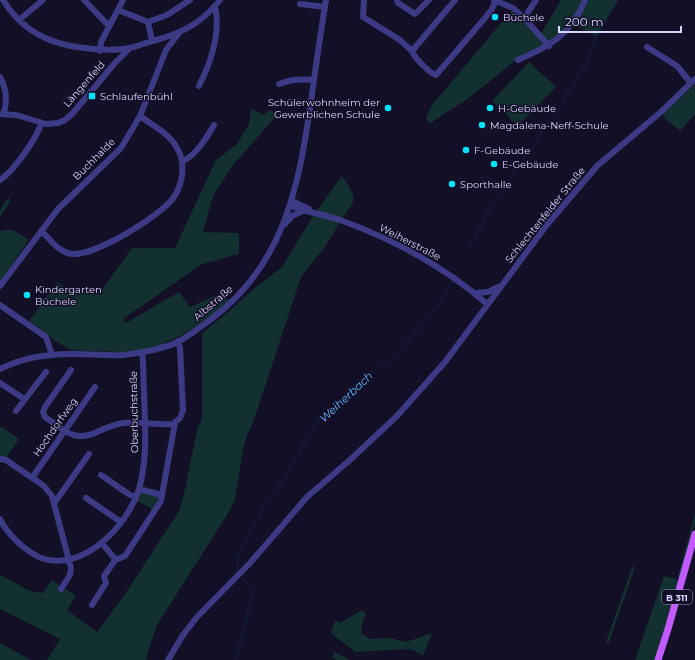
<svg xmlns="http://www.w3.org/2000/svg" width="695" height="660" viewBox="0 0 695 660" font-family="Montserrat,sans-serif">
  <rect width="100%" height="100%" fill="#130f26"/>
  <!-- green -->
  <path fill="#12302f" d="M561 0H583L572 21 561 35 516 60 469 98 429 124 426 118 432 105 513 9 539 37Z
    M587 0H618L596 36 575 25Z
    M529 62 556 87 518 126 492 101Z
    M695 84V114L680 131 663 117 664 113Z
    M251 109 264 115 269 110 278 114 233 165 213 196 203 232 239 233V254L202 264 123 319 126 323 179 292 190 307 219 294 230 301C198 326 164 352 121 352 114 352 107 351 100 351 91 351 78 352 69 349 55 342 43 330 29 321L57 282 74 293 79 288H103L132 248H175L216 160 237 144 249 124Z
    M342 176C348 185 355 192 353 202L324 248 301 277 253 423C240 444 241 474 235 498 234 504 230 510 227 515L157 625 152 639 146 660H47L60 639 0 609V575L30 591 43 593 52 580 76 596 67 610 97 632 125 594 179 511 184 494 197 430 202 419V333L226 314 249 293 282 267 315 213Z
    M8 198 11 200 0 217V210Z
    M2 230H13L29 240 0 282V232Z
    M0 426 19 439 6 458 0 456Z
    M141 492 158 495 159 498 152 509 138 501Z
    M695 514V523L681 577 677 579 679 581 655 660H635L664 576 677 579Z
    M635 562 633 573 608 645 606 642 630 573Z
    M362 610 366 614 362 624 361 633 370 639 390 638 406 642 432 633 423 656 411 649 355 652 331 633 335 620 340 623Z
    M0 643 31 660H0Z
    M335 652 350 660H337L332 657Z"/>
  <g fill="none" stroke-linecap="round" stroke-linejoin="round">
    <!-- stream -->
    <path stroke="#0c2248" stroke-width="1" d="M468 250 492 205 500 195 518 166 534 146 545 124 558 111 567 93 583 70 597 36 618 0
      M238 570 237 564 239 554 264 507 278 488 318 421 369 374 393 358 439 305 446 294 452 281
      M236 660 253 591 243 577"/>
    <!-- minor -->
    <path stroke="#3d3a85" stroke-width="6" d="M3 0C22 31 49 44 84 48 99 50 114 51 130 48 138 46 145 43 153 41 182 33 201 24 220 0
      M84 0 109 26
      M364 0 363 17 400 40 412 51 455 0
      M397 0 398 3 415 14 429 0
      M494 0 513 8 524 18 549 46
      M300 4 325 7
      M118 10 148 22 167 15 190 0
      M524 18 536 0
      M19 20 43 0
      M148 22 152 41
      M647 47 677 66 691 83
      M100 51 101 42 123 0
      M412 51C414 57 429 73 436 75L485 18 492 9 496 0
      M518 60C550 46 572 34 585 0
      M0 77C7 90 7 100 4 114
      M279 84C291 79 301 79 314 80
      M199 86C211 62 221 33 215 6
      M0 114 16 115 46 124 58 123 65 120 73 113 114 64 130 48
      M182 161C194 158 208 136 214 125
      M0 180C14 171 36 139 41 124
      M292 201 309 209
      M290 206C307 212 326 215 343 221 394 240 446 268 487 304
      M285 224 292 216 305 210
      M41 231C51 239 57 252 72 254 95 256 161 216 174 197 183 183 186 163 177 148 169 133 153 126 140 116
      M0 286 58 209 121 148 140 116 166 50 179 33
      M475 293 488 292 498 287
      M0 305 46 337 52 355
      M0 369C16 361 35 356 52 355 76 352 99 356 122 355 136 354 150 351 164 347 181 343 196 330 210 320 282 267 298 191 310 108 315 72 320 36 326 0
      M71 370 45 407 43 412 45 417C64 430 74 443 97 432 106 428 114 424 124 423 140 422 157 425 173 424L180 418 183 410 180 348 178 341
      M0 383 24 399
      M16 411 46 372
      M0 459 6 460 44 486 52 496 71 568 70 575 61 589
      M101 475 130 495 136 497
      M32 478 95 387
      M162 495 175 423
      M86 498 121 522
      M55 502 89 454
      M0 519C5 530 12 537 21 545 27 550 34 555 41 558 83 573 128 525 139 489 148 457 145 424 144 392 143 379 144 365 142 352
      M102 543 114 558 118 559 125 556 161 501 162 495 139 489
      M92 605 106 583 104 576 116 559
      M168 660 183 635 197 617 251 562 307 497 351 459 397 416 445 362 546 226 597 166 662 111 695 79"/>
    <!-- major -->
    <path stroke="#c25bff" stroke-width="7" d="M658 660 668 629 695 534"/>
  </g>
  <!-- markers -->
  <g fill="#00e5ff" stroke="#130f26" stroke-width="1.5">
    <circle cx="495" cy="17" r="4"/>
    <rect x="88" y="92" width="8" height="8" rx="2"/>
    <circle cx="388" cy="108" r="4"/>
    <circle cx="490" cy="108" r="4"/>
    <circle cx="482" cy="125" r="4"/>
    <circle cx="466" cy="150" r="4"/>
    <circle cx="494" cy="164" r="4"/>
    <circle cx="452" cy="184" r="4"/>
    <circle cx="27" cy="295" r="4"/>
  </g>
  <g text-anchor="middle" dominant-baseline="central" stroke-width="3" stroke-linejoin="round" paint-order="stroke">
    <!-- shield labels -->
    <rect fill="#130f26" stroke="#9e99be" stroke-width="1" x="662" y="590" width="30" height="14" rx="3"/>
    <g font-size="9" font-weight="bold" fill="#d9d4ff">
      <text x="677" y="597">B 311</text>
    </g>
    <!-- poi labels -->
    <g font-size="10" fill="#d9d4ff" stroke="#130f26" text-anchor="start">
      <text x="503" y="17">Büchele</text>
      <text x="100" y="96">Schlaufenbühl</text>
      <text x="380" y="102" text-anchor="end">Schülerwohnheim der<tspan x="380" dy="12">Gewerblichen Schule</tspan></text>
      <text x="498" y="108">H-Gebäude</text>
      <text x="490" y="125">Magdalena-Neff-Schule</text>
      <text x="474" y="150">F-Gebäude</text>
      <text x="502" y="164">E-Gebäude</text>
      <text x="460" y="184">Sporthalle</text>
      <text x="35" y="289">Kindergarten<tspan x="35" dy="12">Büchele</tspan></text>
    </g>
    <!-- street labels -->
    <g font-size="10" fill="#d9d4ff" stroke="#130f26">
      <text transform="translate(84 84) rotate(-49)">Längenfeld</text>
      <text transform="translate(94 159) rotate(-45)">Buchhalde</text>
      <text transform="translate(545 215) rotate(-51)">Schlechtenfelder Straße</text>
      <text transform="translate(410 242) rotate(27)">Weiherstraße</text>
      <text transform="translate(213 303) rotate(-41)">Albstraße</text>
      <text transform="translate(134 412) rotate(-91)">Oberbuchstraße</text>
      <text transform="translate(55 427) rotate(-55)">Hochdorfweg</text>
    </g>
    <!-- water labels -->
    <g font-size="11" font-style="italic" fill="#62b6ff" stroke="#130f26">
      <text transform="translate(346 397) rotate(-43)">Weiherbach</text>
    </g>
  </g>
  <!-- scale -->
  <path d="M559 26v6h122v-6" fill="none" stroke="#d9d4ff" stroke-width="2"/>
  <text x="565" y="26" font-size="12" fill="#d9d4ff" stroke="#130f26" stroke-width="3" paint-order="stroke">200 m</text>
</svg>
